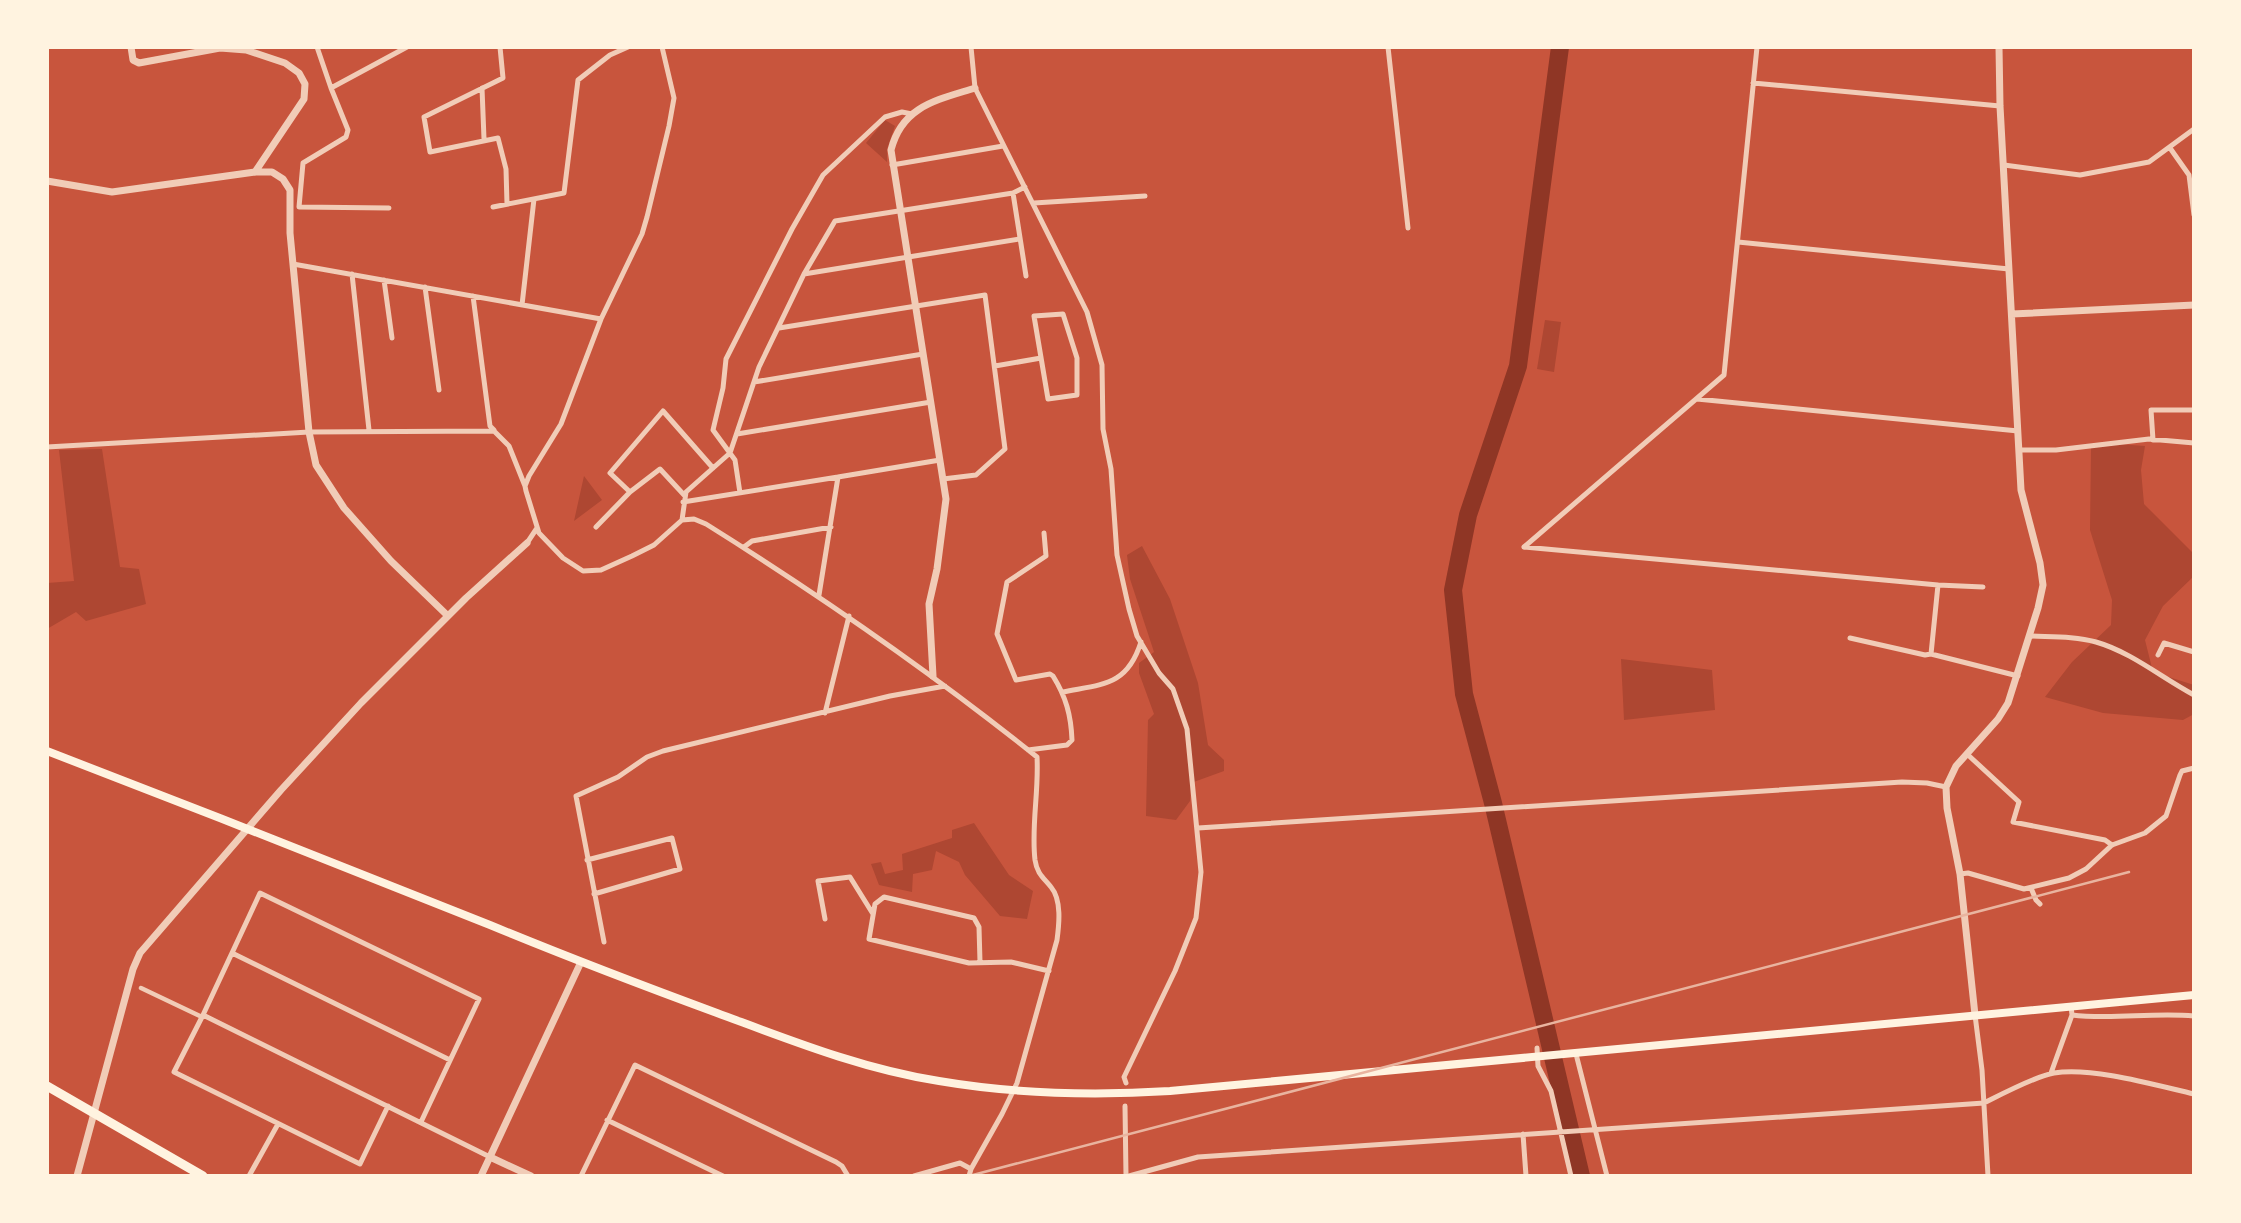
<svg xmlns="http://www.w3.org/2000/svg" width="2241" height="1223" viewBox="0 0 2241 1223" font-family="'Titillium Web',sans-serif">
  <rect width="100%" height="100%" fill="#c8553d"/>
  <!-- green -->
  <path fill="#ae4732" d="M885 120 895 126 887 149V162L866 143Z
    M1545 320 1561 322 1554 372 1537 369Z
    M2103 443 2145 446 2141 470 2144 504 2194 554 2193 577 2163 606 2145 640 2153 672 2194 685V714L2183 720 2103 713 2045 697 2072 662 2111 625 2112 600 2090 530 2091 448Z
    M102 449 120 567 139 569 146 604 86 621 76 612 47 629V583L74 581 59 450Z
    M584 476 602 500 574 521Z
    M1142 546 1170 599 1198 683 1208 745 1224 760V771L1191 783 1190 801 1176 820 1146 816 1148 720 1154 714 1139 673V663L1154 652 1130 579 1127 555Z
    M1621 659 1712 670 1715 710 1624 720Z
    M974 823 1009 875 1033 891 1027 919 1000 916 965 875 959 862 936 851 932 870 913 874 912 892 879 885 871 864 881 862 885 874 903 870 902 854 952 838V830Z"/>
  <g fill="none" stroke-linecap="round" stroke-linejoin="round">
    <!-- river -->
    <path stroke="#8f3625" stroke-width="18" d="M1560 47 1518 366 1468 515 1453 590 1464 694 1493 803 1581 1176"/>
    <!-- pedestrian -->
    <path stroke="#f1ccb7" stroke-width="4.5" d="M141 988 202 1017"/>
    <!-- minor -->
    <path stroke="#f1ccb7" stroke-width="5" d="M317 47 331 88
      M500 47 503 78 424 117 430 152 498 138 506 169 507 204
      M662 47 674 98 669 126 647 217 642 234 601 319 561 424 529 476 525 486 526 491 539 533 563 558 583 571 601 570 632 556 654 545 682 520 694 519 706 524C821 596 931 672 1037 757 1039 792 1031 826 1035 860 1037 874 1044 878 1051 887 1062 900 1059 925 1057 940L1017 1083 1002 1114 971 1169 969 1176
      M971 47 975 88 1087 312 1102 365 1103 429 1111 469 1117 555 1129 609 1137 636 1159 673 1173 689 1187 729 1201 872 1196 918 1175 971 1124 1077 1126 1083
      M1388 47 1408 228
      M1753 83 2000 106
      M482 88 484 139
      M2170 148 2189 175 2194 215
      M892 165 1003 146
      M2004 165 2080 175 2149 162 2194 129
      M1013 193 1026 276
      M1034 203 1145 196
      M493 207 564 193 578 80 610 55 628 47
      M389 208 299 207 303 163 346 137 348 130 331 88 407 47
      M1738 242 2009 269
      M293 264 601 319
      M352 274 369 430
      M804 274 1019 239
      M384 280 392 338
      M425 287 439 390
      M473 296 490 426 494 430
      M522 305 534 199
      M1063 314 1077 358V395L1048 399 1034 316Z
      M779 328 985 295 1005 449 976 475 943 479
      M995 366 1041 358
      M754 382 923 354
      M1697 399 2018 431
      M737 434 931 402
      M2153 440 2151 410H2194
      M47 447 309 432 494 431 509 446 525 486
      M2019 450H2056L2149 439 2194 443
      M838 477 940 460
      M630 492 610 473 663 411 713 468
      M740 493 735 460 713 430 723 388 726 359 792 229 823 175 885 117 902 112 912 114
      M683 502 838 477 819 595
      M682 520 686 492 730 453 759 367 804 274 835 221 1013 193 1025 187
      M596 527 630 492 660 469 685 496
      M527 543 537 528
      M744 547 752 541 831 527
      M1524 547 1724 375 1757 47
      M1524 547 1938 585 1983 587
      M2030 636C2052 637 2075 636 2096 642 2131 652 2162 678 2194 695
      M1850 638 1925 655 1931 654 2018 676
      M1931 654 1938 585
      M2158 655 2164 643 2194 652
      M1063 692C1103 684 1127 686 1141 642
      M825 713 849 616
      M1028 750 1067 745 1072 740C1071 715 1066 697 1053 676L1050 674 1016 680 997 634 1007 582 1046 556 1044 533
      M1967 754 2019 802 2013 822 2105 840 2112 845
      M1198 828 1902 782 1927 783 1946 787
      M587 860 672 838 680 869 594 894
      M1960 874 1968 873 2024 889 2069 878 2086 869 2112 845 2145 833 2166 816 2180 775 2182 771 2194 768
      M2031 888 2036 900 2040 904
      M825 919 818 881 850 877 873 914
      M604 942 576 796 618 777 647 757 663 751 890 696 945 686
      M232 953 450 1060
      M980 962 979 927 974 918 884 897 875 904 869 939 969 963 1011 962 1049 971
      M2071 1006 2072 1015C2112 1020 2153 1012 2194 1016
      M203 1015 260 893 479 999 421 1122
      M1975 1015 1982 1070 1988 1176
      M1537 1048 1538 1066 1551 1091 1571 1176
      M1576 1054 1607 1176
      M2051 1073 2072 1015
      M388 1106 360 1164 174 1072 203 1015 490 1157
      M1125 1106 1126 1176
      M607 1120 723 1176
      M1523 1134 1526 1176
      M249 1176 278 1124
      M581 1176 635 1065 836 1162 842 1166 848 1176
      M914 1176 960 1163 971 1169
      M1129 1176 1198 1157 1984 1103C2002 1094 2036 1076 2054 1073 2093 1067 2155 1085 2194 1094"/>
    <!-- tertiary -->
    <path stroke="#f1ccb7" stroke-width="7" d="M131 47 133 60 139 63 220 48 246 50 285 63 299 73 305 84 304 99 255 172
      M47 181 112 192 255 172H272L283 179 290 190V233L309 432 316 465 344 508 391 561 448 616
      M2012 314 2194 305
      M933 676 929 604 937 569 946 499 891 150C902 106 937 100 975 88
      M1975 1015 1960 874 1947 808 1946 787 1956 766 1998 719 2008 703 2038 608 2043 585 2040 563 2021 490 2000 106 1999 47
      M490 1157 531 1176
      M77 1176 133 969 140 953 281 790 361 703 466 598 527 543
      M481 1176 581 962"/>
    <!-- secondary -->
    <path stroke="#fff3e0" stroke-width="8" d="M47 751C195 808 343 866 490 925 565 956 641 985 717 1013 790 1040 862 1069 939 1081 1016 1094 1092 1096 1170 1091L2194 995"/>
    <!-- trunk -->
    <path stroke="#fff3e0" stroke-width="9" d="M47 1086 203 1176"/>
    <!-- rail -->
    <path stroke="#e9b49f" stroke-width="2.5" d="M969 1176 2129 872"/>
  </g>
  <!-- border -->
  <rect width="2241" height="1223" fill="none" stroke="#fff3e0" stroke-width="98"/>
</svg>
